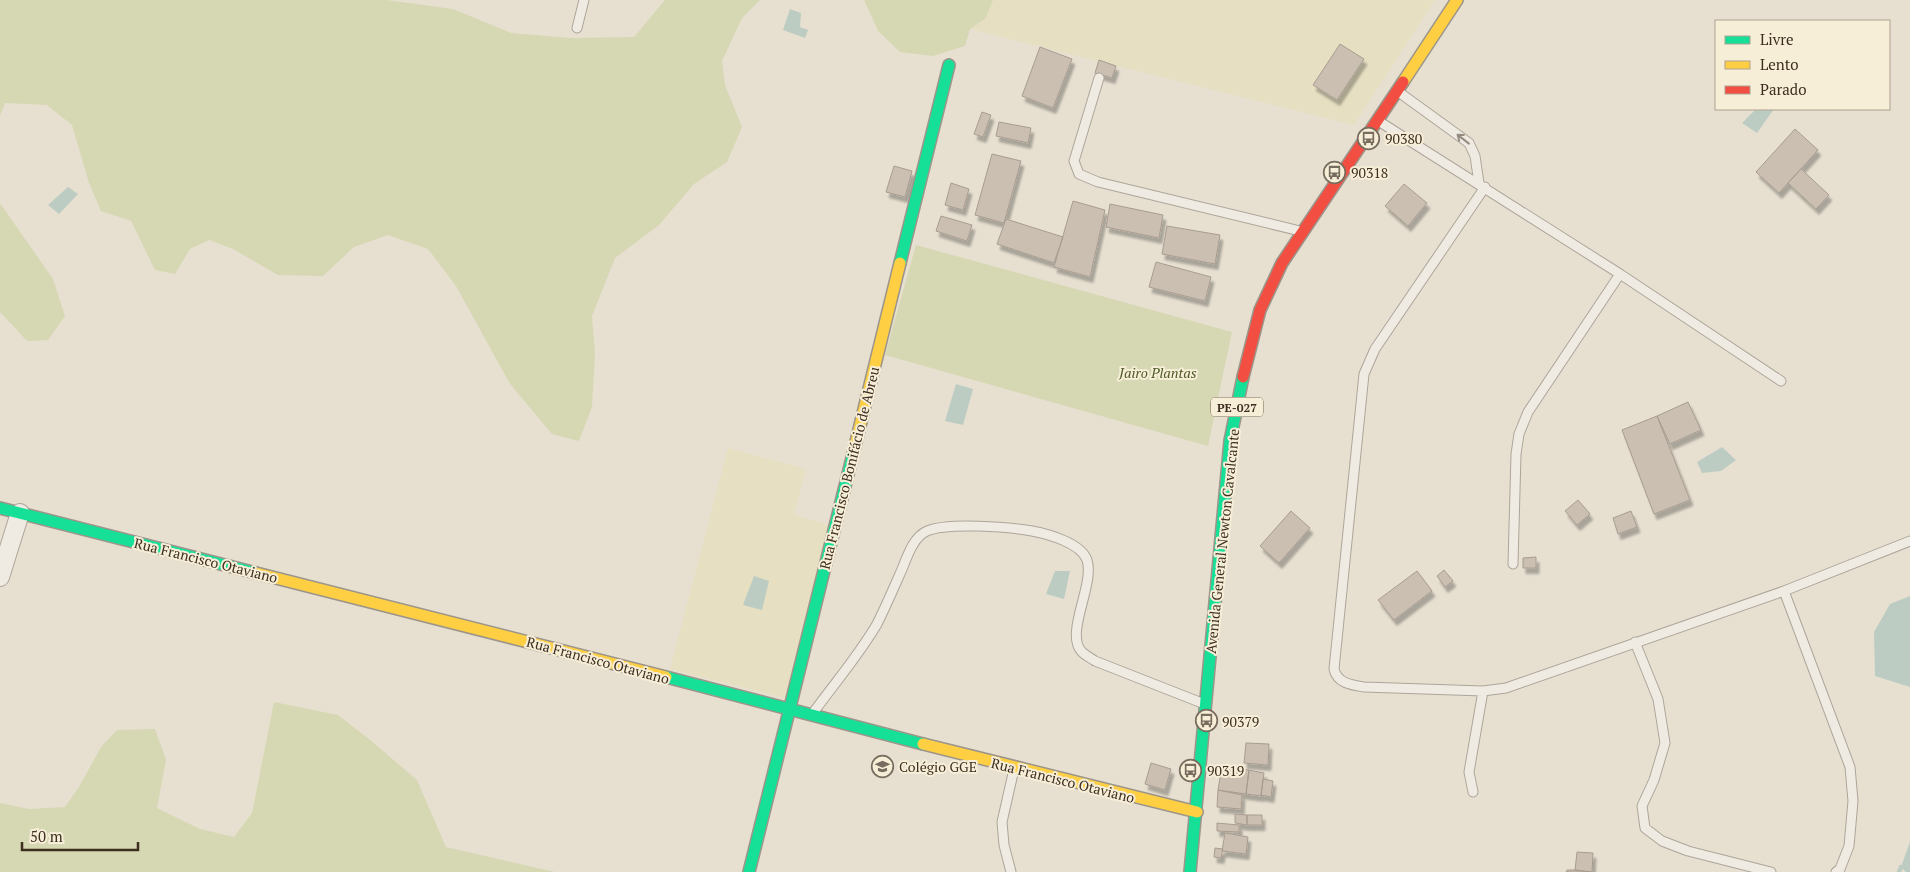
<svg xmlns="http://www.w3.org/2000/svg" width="1910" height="872" viewBox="0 0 1910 872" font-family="'PT Serif',serif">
  <defs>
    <filter id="shadow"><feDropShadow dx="3" dy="5.5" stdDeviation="1" flood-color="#0004"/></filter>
  </defs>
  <rect width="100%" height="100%" fill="#e7e0d1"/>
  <!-- farmland -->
  <path fill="#e6dfc2" d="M993 0H1435L1354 125 970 29 985 19Z
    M728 448 806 469 794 515 830 525 785 698 670 669Z"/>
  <!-- green -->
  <path fill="#d6d7b3" d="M0 0H387L453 9 511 33 570 38 634 37 665 0H760L742 18 722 61 725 85 742 127 727 162 694 184 659 225 615 258 592 316 595 354 592 407 579 441 552 434 510 384 456 286 428 249 388 235 354 247 323 276 278 275 233 249 209 240 190 249 175 274 155 270 131 221 101 211 89 183 72 125 47 105 5 103 0 116Z
    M864 0H993L985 19 970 29 965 46 933 56 900 52 878 31Z
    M0 203 53 279 65 316 48 340 27 341 0 312Z
    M916 245 1232 332 1208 446 885 355Z
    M274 702 338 715 369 739 417 780 446 847 555 872H0V803L29 809 65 807 79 787 101 747 117 730 155 729 166 760 157 808 200 829 234 837 252 813Z"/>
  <!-- water -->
  <path fill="#bcccc2" d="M790 9 801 13 800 27 808 30 805 38 783 30Z
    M1756 109H1774L1757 133 1742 123Z
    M68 187 78 194 59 214 48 205Z
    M956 384 973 389 963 425 945 421Z
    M1722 447 1736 460 1721 471 1702 473 1697 462Z
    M1055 571H1070L1064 599 1046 594Z
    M754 576 769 581 762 610 743 605Z
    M1910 596V687L1875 676 1874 632 1890 604Z
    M1910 842V872H1906L1901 867Z"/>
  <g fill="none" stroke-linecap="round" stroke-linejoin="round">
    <!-- stream -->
    <path stroke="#bcccc2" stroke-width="4.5" d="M1899 872 1901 867"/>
  </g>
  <!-- building -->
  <path fill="#cbbfb2" stroke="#a89c90" filter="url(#shadow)" d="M1340 44 1364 59 1337 100 1313 85Z
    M1040 47 1072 59 1053 108 1022 96Z
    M1099 60 1116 66 1112 78 1095 73Z
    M982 112 991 115 983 137 974 134Z
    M999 122 1031 128 1028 143 996 136Z
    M1795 129 1818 150 1779 193 1756 172Z
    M992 154 1021 161 1004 223 975 215Z
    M894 166 912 171 905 197 886 192Z
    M1801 169 1829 195 1816 209 1788 183Z
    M951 183 969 189 963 210 945 205Z
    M1404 184 1427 203 1408 226 1385 206Z
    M1073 201 1105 210 1090 277 1054 267Z
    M1110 204 1163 215 1159 238 1106 227Z
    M941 216 972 225 967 241 936 231Z
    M1006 219 1063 237 1054 263 997 244Z
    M1167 226 1220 235 1215 264 1162 254Z
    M1156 262 1211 277 1205 301 1149 287Z
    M1688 402 1701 430 1670 444 1657 416Z
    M1657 416 1690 500 1654 514 1622 430Z
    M1578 500 1590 514 1577 525 1565 511Z
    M1291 511 1310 528 1279 563 1260 546Z
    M1631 511 1637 527 1618 534 1613 518Z
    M1536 557V568H1523V558Z
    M1444 570 1453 581 1445 587 1437 576Z
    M1417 571 1432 591 1394 620 1378 600Z
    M1246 743 1269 744 1268 765 1244 763Z
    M1151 763 1171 769 1165 790 1145 784Z
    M1222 766 1249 770 1246 794 1218 790Z
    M1249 770 1264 773 1261 796 1246 794Z
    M1263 779 1273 781 1271 797 1261 795Z
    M1218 790 1242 795 1241 809 1217 807Z
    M1235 814 1247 815V825L1235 823Z
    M1247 815H1262V825H1247Z
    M1217 823 1239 825V832L1217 831Z
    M1225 833 1248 837 1246 854 1222 851Z
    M1215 848 1223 849 1221 858 1214 857Z
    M1577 852 1593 853 1592 872 1575 870Z
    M1567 870H1575L1590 872H1566Z"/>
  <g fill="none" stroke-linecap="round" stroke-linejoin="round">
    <defs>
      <path id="lane" d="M577 28 584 0
        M1099 78 1074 161 1079 174 1098 182 1300 231
        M1400 93 1469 143 1475 156 1479 183
        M1380 122 1620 274 1528 412 1519 434 1516 454 1513 564
        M1485 187 1375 349 1364 374 1334 669C1337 683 1351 685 1364 687L1483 691 1506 688 1784 591 1910 541
        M1620 274 1781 381
        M1784 591 1850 767 1853 801 1849 846 1840 869 1836 872
        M1635 642 1658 699 1665 743 1654 780 1642 806 1645 828 1662 841 1688 851 1771 872
        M813 713C834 684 859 655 877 624 885 608 892 592 899 576 906 562 911 538 927 531 948 522 1009 527 1032 531 1048 534 1081 543 1087 560 1095 585 1064 634 1082 652 1086 656 1091 658 1095 661L1202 703
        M1473 792 1469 772 1483 691
        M1011 872 1004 845 1002 822 1014 769"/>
      <path id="street" d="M0 577 20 513"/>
      <path id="fast" d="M900 263 949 65
        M0 508 256 573
        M666 677 923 744
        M749 872 855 446
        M1190 872 1230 441 1243 377"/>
      <path id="slow" d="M1403 82 1457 0
        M855 446 900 263
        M256 573 666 677
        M923 744 1197 812"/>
      <path id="jam" d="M1243 377 1260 310 1282 263 1403 82"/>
    </defs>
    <!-- lane casing -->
    <use href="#lane" stroke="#ada599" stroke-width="11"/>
    <!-- street casing -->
    <use href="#street" stroke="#ada599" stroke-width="20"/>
    <!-- fast casing -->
    <use href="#fast" stroke="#9c958a" stroke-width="14"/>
    <!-- slow casing -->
    <use href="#slow" stroke="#9c958a" stroke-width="14"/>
    <!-- jam casing -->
    <use href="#jam" stroke="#9c958a" stroke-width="14"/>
    <!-- lane -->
    <use href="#lane" stroke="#efebe3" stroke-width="9"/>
    <!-- street -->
    <use href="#street" stroke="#efebe3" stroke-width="18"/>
    <!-- fast -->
    <use href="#fast" stroke="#16e098" stroke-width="11"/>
    <!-- slow -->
    <use href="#slow" stroke="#ffcf43" stroke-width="11"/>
    <!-- jam -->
    <use href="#jam" stroke="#f24e42" stroke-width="11"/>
  </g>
  <!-- one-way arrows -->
  <defs><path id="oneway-shaft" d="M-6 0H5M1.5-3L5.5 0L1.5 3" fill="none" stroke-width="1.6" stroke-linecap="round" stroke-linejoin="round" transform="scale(1.25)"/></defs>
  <use stroke="#968c82" href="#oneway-shaft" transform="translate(1463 139) rotate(-142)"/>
  <!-- icons -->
  <defs>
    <symbol id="bus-ring" viewBox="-11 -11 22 22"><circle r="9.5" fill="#f7eed8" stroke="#786c5e" stroke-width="1.5"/><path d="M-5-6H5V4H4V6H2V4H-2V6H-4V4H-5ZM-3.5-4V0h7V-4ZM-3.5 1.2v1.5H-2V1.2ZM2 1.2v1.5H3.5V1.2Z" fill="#786c5e"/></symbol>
    <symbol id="school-ring" viewBox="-11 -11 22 22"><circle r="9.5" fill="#f7eed8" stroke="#786c5e" stroke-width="1.5"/><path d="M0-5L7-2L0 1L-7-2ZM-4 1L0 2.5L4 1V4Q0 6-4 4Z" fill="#786c5e"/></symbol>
  </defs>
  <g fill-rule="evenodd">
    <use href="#bus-ring" x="1356" y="126" width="25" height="25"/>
    <use href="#bus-ring" x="1322" y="160" width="25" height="25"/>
    <use href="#bus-ring" x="1194" y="708" width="25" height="25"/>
    <use href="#school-ring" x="870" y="754" width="25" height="25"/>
    <use href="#bus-ring" x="1178" y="758" width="25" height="25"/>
  </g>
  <g text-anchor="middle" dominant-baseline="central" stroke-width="4" stroke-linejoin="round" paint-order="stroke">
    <!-- shield labels -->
    <rect fill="#f7eed8" stroke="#756857" stroke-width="1" x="1211" y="397.5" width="52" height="19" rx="4"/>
    <g font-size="12" font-weight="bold" fill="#3d2e20">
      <text x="1237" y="407">PE-027</text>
    </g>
    <!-- poi labels -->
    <g font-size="14" fill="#3d2e20" stroke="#f7eed8" text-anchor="start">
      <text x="1385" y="138">90380</text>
      <text x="1351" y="172">90318</text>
      <text x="1222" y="721">90379</text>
      <text x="899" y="766">Colégio GGE</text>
      <text x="1207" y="770">90319</text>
    </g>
    <!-- park labels -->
    <g font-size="14" font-style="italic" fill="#4d5a26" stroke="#f7eed8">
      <text x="1158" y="372">Jairo Plantas</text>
    </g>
    <!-- street labels -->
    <g font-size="14" fill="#3d2e20" stroke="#f7eed8">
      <text transform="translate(849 468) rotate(-76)">Rua Francisco Bonifácio de Abreu</text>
      <text transform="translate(1222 541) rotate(-84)">Avenida General Newton Cavalcante</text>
      <text transform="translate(206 560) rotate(14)">Rua Francisco Otaviano</text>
      <text transform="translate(598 660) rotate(15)">Rua Francisco Otaviano</text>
      <text transform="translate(1063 780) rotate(14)">Rua Francisco Otaviano</text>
    </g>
  </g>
  <!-- legend -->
  <rect x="1715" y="20" width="175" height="90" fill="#f7eed8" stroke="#ada18e"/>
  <rect x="1725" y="36" width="25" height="8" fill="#16e098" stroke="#ada18e"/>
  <text x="1760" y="45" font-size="15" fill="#3d2e20">Livre</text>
  <rect x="1725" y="61" width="25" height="8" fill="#ffcf43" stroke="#ada18e"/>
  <text x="1760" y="70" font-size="15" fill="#3d2e20">Lento</text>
  <rect x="1725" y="86" width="25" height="8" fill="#f24e42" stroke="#ada18e"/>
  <text x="1760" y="95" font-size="15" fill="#3d2e20">Parado</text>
  <!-- scale -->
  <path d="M22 842v8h116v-8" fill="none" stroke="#3d2e20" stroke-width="2.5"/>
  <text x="30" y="842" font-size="15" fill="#3d2e20" stroke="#f7eed8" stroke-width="4" paint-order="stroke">50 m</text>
</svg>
